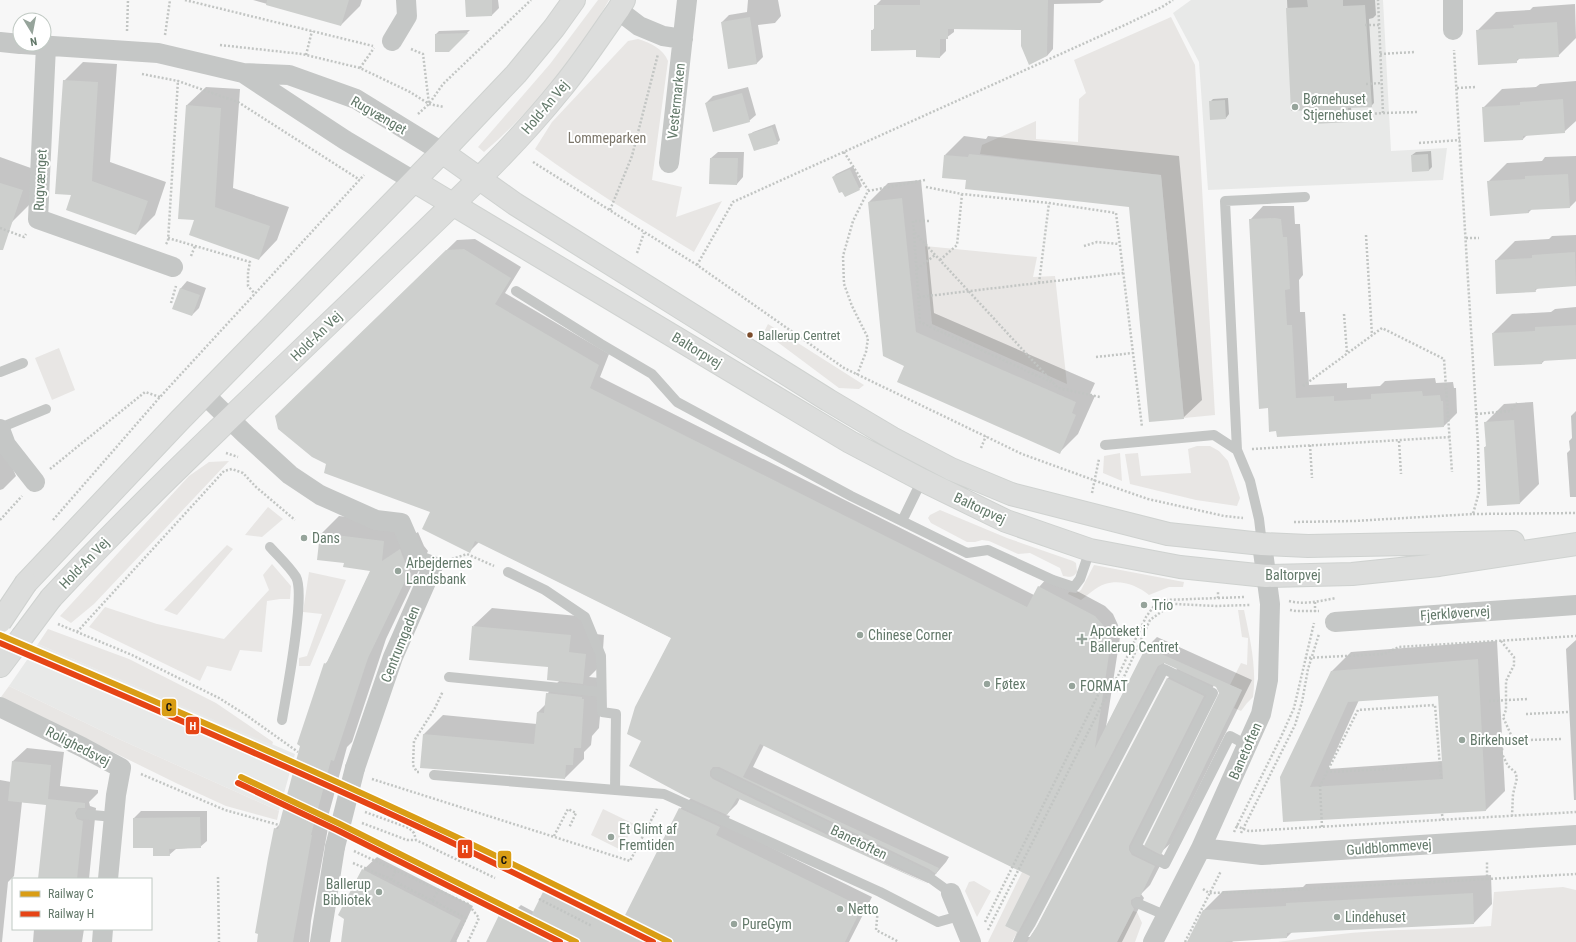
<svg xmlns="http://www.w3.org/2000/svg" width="1576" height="942" viewBox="0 0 1576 942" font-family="'Roboto Condensed',sans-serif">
  <rect width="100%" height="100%" fill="#f7f7f7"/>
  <!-- built -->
  <path fill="#e8e9e8" d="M1191 0H1383L1391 151 1447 148 1443 180 1208 190 1199 62 1173 13Z
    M38 644 295 754 279 811 121 740 9 686Z"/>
  <!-- green -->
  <path fill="#e8e6e4" d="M598 0H609C577 57 533 110 484 152L478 147 550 64Z
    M1171 17 1195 65 1215 415 1184 418 1161 175 980 154 982 145 1036 121V139L1078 142 1079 99 1086 93 1074 60Z
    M638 39C650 43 663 48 668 61L652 180 682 187 676 217 722 201 694 252C640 219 586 187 535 149L552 122 628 41Z
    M925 246 1037 257 1033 277 1055 276 1067 384 932 324Z
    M768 324 864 385 859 389 839 388 764 332Z
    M59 348 75 390 52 400 35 358Z
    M1197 446H1210L1219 451 1228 461 1240 498 1237 506 1196 500 1130 484 1125 454 1138 453 1141 476 1191 473 1188 449Z
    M1120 453 1122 481 1103 473 1104 456Z
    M229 461 94 604 71 623 60 616 189 476 209 462Z
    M268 507 283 519 262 537 245 535Z
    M940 510 1007 538 1073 561 1076 563 1077 572C1073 578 1070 577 1063 576L1060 568 1030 553 1018 554 989 541 982 540 975 542H967L931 523 928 518 930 515Z
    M227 545 233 549 177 615 164 610Z
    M272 564 291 586 290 599H280L267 601 262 652 240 650 231 671 207 666 200 681 89 627 105 607 157 624 224 639 269 590 263 575Z
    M1094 565 1184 582 1183 587H1169L1149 595C1137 585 1120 579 1105 584 1096 587 1088 595 1081 600L1068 594 1069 592 1076 593 1081 590Z
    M309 572 346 580 310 666H299V658L307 656 322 614 303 612Z
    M1238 610H1244C1250 638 1257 668 1253 697L1247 703 1241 711 1234 708 1242 690 1230 685 1241 663 1247 665 1248 638 1242 637Z
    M48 629 129 659 216 703 273 742 272 745 38 644Z
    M9 686 121 740 279 811 277 820 226 806 178 784 1 697Z
    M603 809 634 824 621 850 591 835Z
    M1023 870 1031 874 1005 926 1017 932 1012 942H988Z
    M974 881 991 891 977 917 965 891 969 882Z
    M1563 887 1576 890V942H1278C1311 937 1345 933 1378 931 1416 929 1453 929 1491 926L1494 892Z
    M1133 911 1137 912 1142 923 1135 942H1117Z"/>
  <!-- shadow -->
  <path fill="#0003" fill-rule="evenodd" d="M253 0H362L360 6 341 25Z
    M467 0H498L499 8 492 15Z
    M748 0H778L781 16 775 23 758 25 763 57 757 63 729 68 722 22 729 15 747 12Z
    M881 0H1104L1100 3 1054 4 1053 49 1047 56 1022 29 954 28V32L946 38V51L940 57 917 49 872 31 875 27V6Z
    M1287 0H1375L1376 15 1373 18 1369 19 1374 103 1371 106 1351 107 1352 118 1348 121 1314 109 1292 110Z
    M1575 4 1576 38 1558 56 1520 58 1516 62 1477 31 1496 12 1530 10 1533 7Z
    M470 30 449 51H436V34L439 31Z
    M83 62 117 64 110 162 166 182 155 215 136 234 72 194 64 81Z
    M1576 81V121L1564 132 1527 135 1523 139 1483 108 1502 89 1536 87 1540 84Z
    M206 87 240 89 233 188 289 207 277 240 259 259 195 220 187 105Z
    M748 87 756 115 749 121 706 103 713 96Z
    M1228 98 1229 114 1226 118 1210 102 1213 99Z
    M775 124 780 140 777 143 750 135 753 132Z
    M964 136 986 139 988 136 1179 156 1202 400 1183 418 1130 206 967 179 945 155Z
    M1431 151 1432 167 1429 170 1413 171 1412 155 1416 152Z
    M718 152H744L743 177 737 184 711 158Z
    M1576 156V201L1570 207 1532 209 1528 213 1488 182 1507 163 1542 161 1545 157Z
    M0 157 42 172 30 204 11 223 0 219Z
    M853 166 862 186 859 189 833 177 836 174Z
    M921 180 934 313 1095 383 1090 394 1095 396 1078 434 1059 453 905 365 869 202 888 183Z
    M1263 206H1294L1295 224H1300L1303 275 1299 280 1300 312H1305L1309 385 1347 383V388L1380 386 1385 381 1435 378 1436 383 1453 382 1454 388H1456L1457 413 1444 426 1269 407 1250 220Z
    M1576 235V285L1539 287 1535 291 1496 260 1515 241 1549 239 1552 236Z
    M475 239 521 267 505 293 609 354 600 377 1034 595 1039 587 1049 576 1105 606 1113 614 1118 625 1120 637 1106 727 1147 647 1157 637 1252 680 1171 843 1160 853 1165 856 1150 885 1141 894 1144 898 1122 942H1013L1018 931 1032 875 764 745 753 767 949 857 946 862 928 883 740 798 737 804 726 815 730 816 725 825 872 897 849 942H488L500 916 510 906 517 909 521 905 534 912 544 892 554 882 625 917 680 809 691 798 642 741 672 638 479 542 469 552 431 511 328 463 286 406 457 240ZM1165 662 1178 668 1168 678 1037 927 1030 937H1026L1036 908ZM1214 685 1217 686 1221 693 1145 846 1142 844 1139 835Z
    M187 281 206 288 199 308 192 315 173 308 181 288Z
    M1576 307V358L1545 360 1542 363 1493 333 1512 314 1551 312 1555 309Z
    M1533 402 1539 484 1520 503 1488 505 1485 447 1487 445 1485 423 1504 404Z
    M1576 411V497H1570L1567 453 1570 450 1569 441 1572 438 1571 416Z
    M0 439 16 476 3 489 0 490Z
    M339 516 402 523 399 544 418 532 424 546 428 551 386 639 352 742 347 747 328 817H330L311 921 309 942H258L275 829 281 823 301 746 298 744 325 664 328 661 371 570 345 562 321 534Z
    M492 608 589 617 587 633 604 635 602 664 589 677 600 678 603 680 599 728 592 736 591 745 584 752V759L565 778 421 767 424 734 443 715 537 724 538 712 546 704 547 694 560 680 549 666 473 626Z
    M1576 640V800H1574L1566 649Z
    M1497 641 1505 791 1486 810 1284 821 1332 671 1351 652ZM1439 695 1443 761 1328 769 1359 700Z
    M27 748 64 752 60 786 98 790V793L89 802 90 806 96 808 89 879H40L47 804 22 802 14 876 8 882 2 942H0V780L11 782 13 761Z
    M141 811H207V841L200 847 176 849 169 855 154 847H134V818Z
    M377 857 473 906 456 942H342L363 870Z
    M1491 875 1492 904 1474 923 1292 932 1287 937 1234 940 1232 942H1188L1204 910 1223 891 1303 887 1306 884Z
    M34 929H84L82 942H33Z"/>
  <!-- building -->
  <path fill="#cdcfcd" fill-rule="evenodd" d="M267 0H349L341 26 266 5Z
    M465 0H492V16L466 17Z
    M920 0H1048L1047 56 1029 65 1021 46V30L948 29V39H940V58L916 57V50L871 51V30H874V5H920Z
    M1307 0H1343V6L1365 5 1372 107 1348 108 1349 122 1314 124 1313 110 1291 111 1286 8 1308 7Z
    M750 17 757 64 728 69 721 22Z
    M1557 22 1559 57 1517 59V63L1478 65 1476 30 1514 28 1513 25Z
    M468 33 449 52H435V34Z
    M63 80 98 82 92 181 148 201 136 235 66 210 71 195 55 194Z
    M742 93 750 122 713 132 705 103Z
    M1563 99 1565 133 1523 136V140L1484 142 1482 107 1520 105V102Z
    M1225 100 1226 119 1210 120 1209 101Z
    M186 105 221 108 215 207 270 226 259 260 189 235 194 220 178 219Z
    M772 127 778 144 754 151 748 134Z
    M969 154 1161 175 1184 419 1149 422 1129 207 965 189 966 180 942 178 944 155 968 157Z
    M1428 154 1429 171 1412 172 1411 155Z
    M710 158H738L737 185 709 184Z
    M850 169 860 190 845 197 842 192 839 193 832 177Z
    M1568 174 1570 208 1528 210 1529 213 1490 216 1487 181 1525 179V176Z
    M0 183 23 190 3 250H0Z
    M902 198 916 332 1076 402 1072 413 1076 415 1060 454 897 382 904 366 883 356 868 202Z
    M1275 218 1281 219 1283 237H1287L1290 289 1285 290 1287 325H1292L1296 398 1334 396V401L1371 399V394L1422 391 1423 396 1440 395 1441 401H1443L1444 427 1277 437 1276 431 1269 432 1268 408 1259 409 1249 219Z
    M464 249 511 278 495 304 599 365 590 388 1027 607 1038 586 1095 616 1103 625 1108 636 1110 648 1095 748 1146 647 1242 690 1161 855 1144 846 1219 693 1216 687 1164 663 1158 666 1013 942 1017 932 1005 926 1030 876 760 744 743 777 939 868 936 874 929 869 719 767H713L710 771V776L713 779 928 884 737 798 727 815 685 796 629 766 641 741 627 734 635 707 671 638 475 541 470 553 422 529 430 512 324 473 326 464 312 457 278 429 275 416 446 250Z
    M1575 252 1576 286 1535 289 1536 292 1496 294 1495 260 1532 258V255Z
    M180 288 200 295 192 316 172 309Z
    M1576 325V359L1542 361V364L1494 366 1492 333 1535 331V327Z
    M1514 420 1520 504 1487 506 1484 447H1486L1484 422Z
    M320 533 384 541 382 561 400 549 406 565 411 569 368 658 334 761 331 760 311 835H312L293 942H257L258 934 255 933 268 858 274 828 278 829 300 746 297 744 324 663 326 664 370 571 343 567 344 563 317 560Z
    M472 626 571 635 569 652 586 654 583 684 547 680 548 667 469 660Z
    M1478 659 1486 811 1283 822 1280 777 1331 671ZM1438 696 1443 779 1310 787 1348 702Z
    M1167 678 1204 696 1129 846V850L1132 855 1155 866 1140 897H1136L1131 900V904L1134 909 1117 942H1027L1037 926Z
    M546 693 582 697V699H584L581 748H574L573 765H566L565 779 420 768 423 734 534 744 537 712 544 713Z
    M12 761 51 765 48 799 85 803V808H78L75 813 77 819 83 821 77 879H38L46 805 8 801Z
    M679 808 720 827 716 835 862 907 845 942H486L499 915 508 920 510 915 527 924 543 892 618 929Z
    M200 817 201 848 169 849 170 856H153V848H133V818Z
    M362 869 461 920 450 942H341L344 919 338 915Z
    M1473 893 1474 924 1287 933V938L1224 942H1187L1203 910 1286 906V903Z"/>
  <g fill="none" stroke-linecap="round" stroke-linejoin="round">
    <defs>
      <path id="secondary" d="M442 152 515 204 828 400 892 438 951 469 1011 494 1168 534 1262 544 1308 546 1513 542
        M414 181 850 442 922 480 1006 521 1090 550 1180 567 1266 576 1352 574 1439 565 1576 544
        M26 583 179 421 442 152 516 74 554 28 574 0
        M51 598C161 480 281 371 397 258 453 204 511 151 560 90 581 65 599 37 618 10L624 0
        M0 666 22 637"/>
    </defs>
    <!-- secondary casing -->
    <use href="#secondary" stroke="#cfd2d0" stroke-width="24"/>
    <!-- path -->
    <path stroke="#c2c5c3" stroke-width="2.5" stroke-dasharray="2 2" stroke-linecap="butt" d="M185 0 373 46
      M1365 25H1379
      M127 31 128 0
      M165 35 170 0
      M220 45 302 54 360 68 410 92 429 104 444 107
      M411 49 423 54 429 104
      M1380 54 1415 52
      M306 55 312 31
      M360 68 374 48
      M142 74 178 81 238 102 360 180
      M1366 84 1382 83
      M1457 88 1476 87
      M1383 113 1418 112
      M418 114 429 104 443 84 531 0
      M1351 115 1383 113 1378 0
      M1419 143 1460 140
      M844 152 868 190
      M533 162 697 265 844 368 1022 454 1099 482 1148 499 1224 516 1243 518
      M926 187 962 194 1049 203 1116 213 1142 427
      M610 210 632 156 658 54
      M929 221H913L914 232 1058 388 1100 397
      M0 228 24 237 26 234
      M914 233 920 322 1051 382
      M1366 235 1372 335
      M168 238 250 262 248 272V286L255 294
      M1466 238H1479
      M166 244 168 241 178 80
      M1084 246 1097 242 1119 244
      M637 253 644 233
      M191 256 195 246
      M940 260 957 245 962 194
      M697 265 733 202 1127 24 1162 7 1173 0
      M917 269 935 255
      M1039 283 1049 203
      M919 297 1123 273
      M171 303 176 286
      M1344 314 1347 353
      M1096 357 1133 353
      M857 375 866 352 868 338 852 306 844 284 843 256 853 221 868 191 925 180
      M1303 386 1382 328 1444 359 1452 472
      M1476 414 1510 411 1517 403
      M1399 441 1401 474
      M1310 445 1312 478
      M981 448 986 436
      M1252 449 1450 437
      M226 453 238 457
      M50 469 145 392 160 397
      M1092 493 1099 459
      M1473 514 1576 513
      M0 520 22 496
      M53 520 160 397 364 175
      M1294 522 1354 521 1473 514 1479 492 1478 444 1454 50
      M452 559 467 554 494 566
      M1218 598 1245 597
      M1289 601C1305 605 1320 601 1336 598
      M1290 610 1296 611H1319
      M1315 612V602
      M58 624 132 655 219 698 246 715 298 752
      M77 632 224 471 232 469 243 473 256 487 295 520
      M1501 641 1514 657V665L1506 681V710L1503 717 1512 737 1504 745 1501 752 1508 766 1515 772 1517 778 1513 794 1512 816
      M1305 658 1384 654 1399 647 1576 636
      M1489 701 1528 699
      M1526 714 1568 712
      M1527 740 1562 739
      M419 772H417L413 765 414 741 435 708 443 691
      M1326 772 1407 768
      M141 774 225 810 279 825
      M372 779 630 861 657 809
      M365 812 409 828 414 833 416 840
      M1442 814 1443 820
      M362 823 407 840H416L495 878
      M1236 826 1249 831 1576 812
      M1322 827 1320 786 1358 710 1435 705 1441 779
      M1234 832 1281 737 1294 708 1314 623
      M1241 833 1295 725 1302 702 1308 669 1319 634
      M554 836 568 809 576 813 569 828
      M354 851 468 904 479 918 468 942
      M353 863 388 878 466 918 455 940 456 942
      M218 877 219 942
      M1487 879 1576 874
      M391 880 396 870
      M1203 889 1209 893 1251 892 1487 879V861
      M539 899 592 926
      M432 901 439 889
      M878 908 876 930 899 942
      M985 922 1105 681 1117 678 1146 617 1154 606 1166 600 1218 598V592
      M988 930 1109 691 1118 690 1150 620 1161 612 1175 604 1216 606 1250 605
      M1185 942 1221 871"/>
    <!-- lane -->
    <path stroke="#c5c7c6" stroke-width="10" d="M516 291 601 344 652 374 677 402 851 496 967 553 988 550 1053 580 1074 587 1080 579 1090 550
      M0 372 23 363
      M0 428 46 409
      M1105 445 1214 435 1237 450 1250 481 1259 519 1262 544
      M1237 450 1225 201 1305 197
      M902 521 922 480
      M270 547C278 556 289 566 296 577 306 595 286 695 282 720
      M508 572 545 590 585 617 601 656 602 712 616 714 615 790
      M449 677 601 692
      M716 773 926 875 951 893
      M434 775 664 794 880 892 938 922 959 916
      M81 814 114 817
      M1137 903 1167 916
      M1019 942 1031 923 1164 669 1213 693 1135 849 1165 864 1230 736 1247 745"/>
    <!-- street -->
    <path stroke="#c5c7c6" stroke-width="20" d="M1453 0V30
      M618 10 639 26 663 36 683 39
      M392 41 407 16 406 0
      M0 42 20 44
      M22 44 158 53 243 73 289 75 356 99 442 152
      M46 46 38 219 173 267
      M243 73 345 140 414 181
      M669 163 687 0
      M205 395 244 433 290 475 320 495 376 520 401 523 417 560 433 566 393 657 355 768
      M0 429 6 445 35 482
      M1335 622 1576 605
      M0 707 82 747 121 768 116 795 108 879
      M1201 848 1262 855 1576 835
      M951 893 971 942
      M102 942 103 929
      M320 942 335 847
      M1153 942 1201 848 1261 714 1268 680 1270 604 1262 544"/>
    <!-- secondary -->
    <use href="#secondary" stroke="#dcdddc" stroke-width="22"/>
    <defs>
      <path id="secondary-bridge" d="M0 622 26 583
        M22 637 51 598"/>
    </defs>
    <!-- secondary-bridge casing -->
    <use href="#secondary-bridge" stroke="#cfd2d0" stroke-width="24" stroke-linecap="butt"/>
    <!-- street-bridge -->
    <path stroke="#c5c7c6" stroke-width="20" d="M335 847 355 768"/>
    <!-- secondary-bridge -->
    <use href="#secondary-bridge" stroke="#dcdddc" stroke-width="22"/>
    <defs>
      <path id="rail-1" d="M0 635C146 697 292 760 437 828 515 864 592 903 669 942
        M241 777 340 824 576 942"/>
      <path id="rail-2" d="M0 643C146 705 292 768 436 835 509 870 581 906 653 942
        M238 783 337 830 560 942"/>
    </defs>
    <!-- rail-1 casing -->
    <use href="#rail-1" stroke="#fff" stroke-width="9"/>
    <!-- rail-2 casing -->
    <use href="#rail-2" stroke="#fff" stroke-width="9"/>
    <!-- rail-1 -->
    <use href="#rail-1" stroke="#d99d15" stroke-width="6"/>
    <!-- rail-2 -->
    <use href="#rail-2" stroke="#e64415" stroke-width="6"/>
  </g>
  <!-- markers -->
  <g fill="#96a49b" stroke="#fff" stroke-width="1.5">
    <circle cx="1295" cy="107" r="4"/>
    <circle cx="304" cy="538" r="4"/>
    <circle cx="398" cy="571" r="4"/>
    <circle cx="1144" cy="605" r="4"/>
    <circle cx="860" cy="635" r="4"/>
    <path d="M1080 633h4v4h4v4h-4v4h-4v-4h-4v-4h4z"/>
    <circle cx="987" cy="684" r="4"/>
    <circle cx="1072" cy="686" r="4"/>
    <circle cx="1462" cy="740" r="4"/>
    <circle cx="611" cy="837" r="4"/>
    <circle cx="379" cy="892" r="4"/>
    <circle cx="840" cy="909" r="4"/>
    <circle cx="1337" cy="917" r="4"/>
    <circle cx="734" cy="924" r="4"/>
  </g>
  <circle fill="#7a4b2a" stroke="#fff" stroke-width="1.5" cx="750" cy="335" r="3.5"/>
  <g text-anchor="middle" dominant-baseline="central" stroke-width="4" stroke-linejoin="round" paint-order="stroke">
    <!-- bus labels -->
    <g font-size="13" fill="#627869" stroke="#fff" text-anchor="start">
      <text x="758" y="335">Ballerup Centret</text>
    </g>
    <!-- poi labels -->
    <g font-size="14" fill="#627869" stroke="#fff" text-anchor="start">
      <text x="1303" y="99">Børnehuset<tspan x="1303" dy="16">Stjernehuset</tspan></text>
      <text x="312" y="538">Dans</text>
      <text x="406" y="563">Arbejdernes<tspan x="406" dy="16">Landsbank</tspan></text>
      <text x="1152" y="605">Trio</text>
      <text x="1090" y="631">Apoteket i<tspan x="1090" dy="16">Ballerup Centret</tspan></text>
      <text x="868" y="635">Chinese Corner</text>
      <text x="995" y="684">Føtex</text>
      <text x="1080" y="686">FORMAT</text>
      <text x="1470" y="740">Birkehuset</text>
      <text x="619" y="829">Et Glimt af<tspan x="619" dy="16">Fremtiden</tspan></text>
      <text x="371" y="884" text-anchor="end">Ballerup<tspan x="371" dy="16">Bibliotek</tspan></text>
      <text x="848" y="909">Netto</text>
      <text x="1345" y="917">Lindehuset</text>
      <text x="742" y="924">PureGym</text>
    </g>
    <!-- street labels -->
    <g font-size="14" fill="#627869" stroke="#fff">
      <text transform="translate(676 101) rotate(-84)">Vestermarken</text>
      <text transform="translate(545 107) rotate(-50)">Hold-An Vej</text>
      <text transform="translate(379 115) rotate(30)">Rugvænget</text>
      <text transform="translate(40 180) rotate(-87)">Rugvænget</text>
      <text transform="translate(316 336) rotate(-44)">Hold-An Vej</text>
      <text transform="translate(697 350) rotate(31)">Baltorpvej</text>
      <text transform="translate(980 508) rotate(25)">Baltorpvej</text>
      <text transform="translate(84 563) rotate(-46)">Hold-An Vej</text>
      <text x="1293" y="575">Baltorpvej</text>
      <text transform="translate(1455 613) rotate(-4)">Fjerkløvervej</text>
      <text transform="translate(400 644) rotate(-68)">Centrumgaden</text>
      <text transform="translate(78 746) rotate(27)">Rolighedsvej</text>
      <text transform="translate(1245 751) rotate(-66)">Banetoften</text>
      <text transform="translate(859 842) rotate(26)">Banetoften</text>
      <text transform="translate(1389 847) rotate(-4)">Guldblommevej</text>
    </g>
    <!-- park labels -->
    <g font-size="14" fill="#7b7569" stroke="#fff">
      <text x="607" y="138">Lommeparken</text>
    </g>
  </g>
  <g stroke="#fff" stroke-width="1.5">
    <rect x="161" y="698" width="16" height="19" rx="4" fill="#d99d15"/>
    <rect x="185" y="716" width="15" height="19" rx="4" fill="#e64415"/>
    <rect x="457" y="839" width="16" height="20" rx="4" fill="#e64415"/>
    <rect x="497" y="850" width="15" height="19" rx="4" fill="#d99d15"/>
  </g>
  <g font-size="11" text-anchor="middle" font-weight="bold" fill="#fff">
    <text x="193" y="730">H</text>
    <text x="465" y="853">H</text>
  </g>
  <g font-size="11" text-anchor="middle" font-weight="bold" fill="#111">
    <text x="169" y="711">C</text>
    <text x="504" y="864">C</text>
  </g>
  <!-- legend -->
  <rect x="12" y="878" width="140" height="52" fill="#ffffff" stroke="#c0c9c3"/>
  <rect x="20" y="891" width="20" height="6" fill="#d99d15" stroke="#c0c9c3"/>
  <text x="48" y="898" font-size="12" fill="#627869">Railway C</text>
  <rect x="20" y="911" width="20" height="6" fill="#e64415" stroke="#c0c9c3"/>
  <text x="48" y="918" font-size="12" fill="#627869">Railway H</text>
  <!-- north arrow -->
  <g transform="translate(32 32) rotate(170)"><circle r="19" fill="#ffffff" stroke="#c0c9c3"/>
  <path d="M0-3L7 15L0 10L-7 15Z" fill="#96a49b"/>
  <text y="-6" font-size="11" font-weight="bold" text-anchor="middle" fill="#627869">N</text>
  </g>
</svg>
